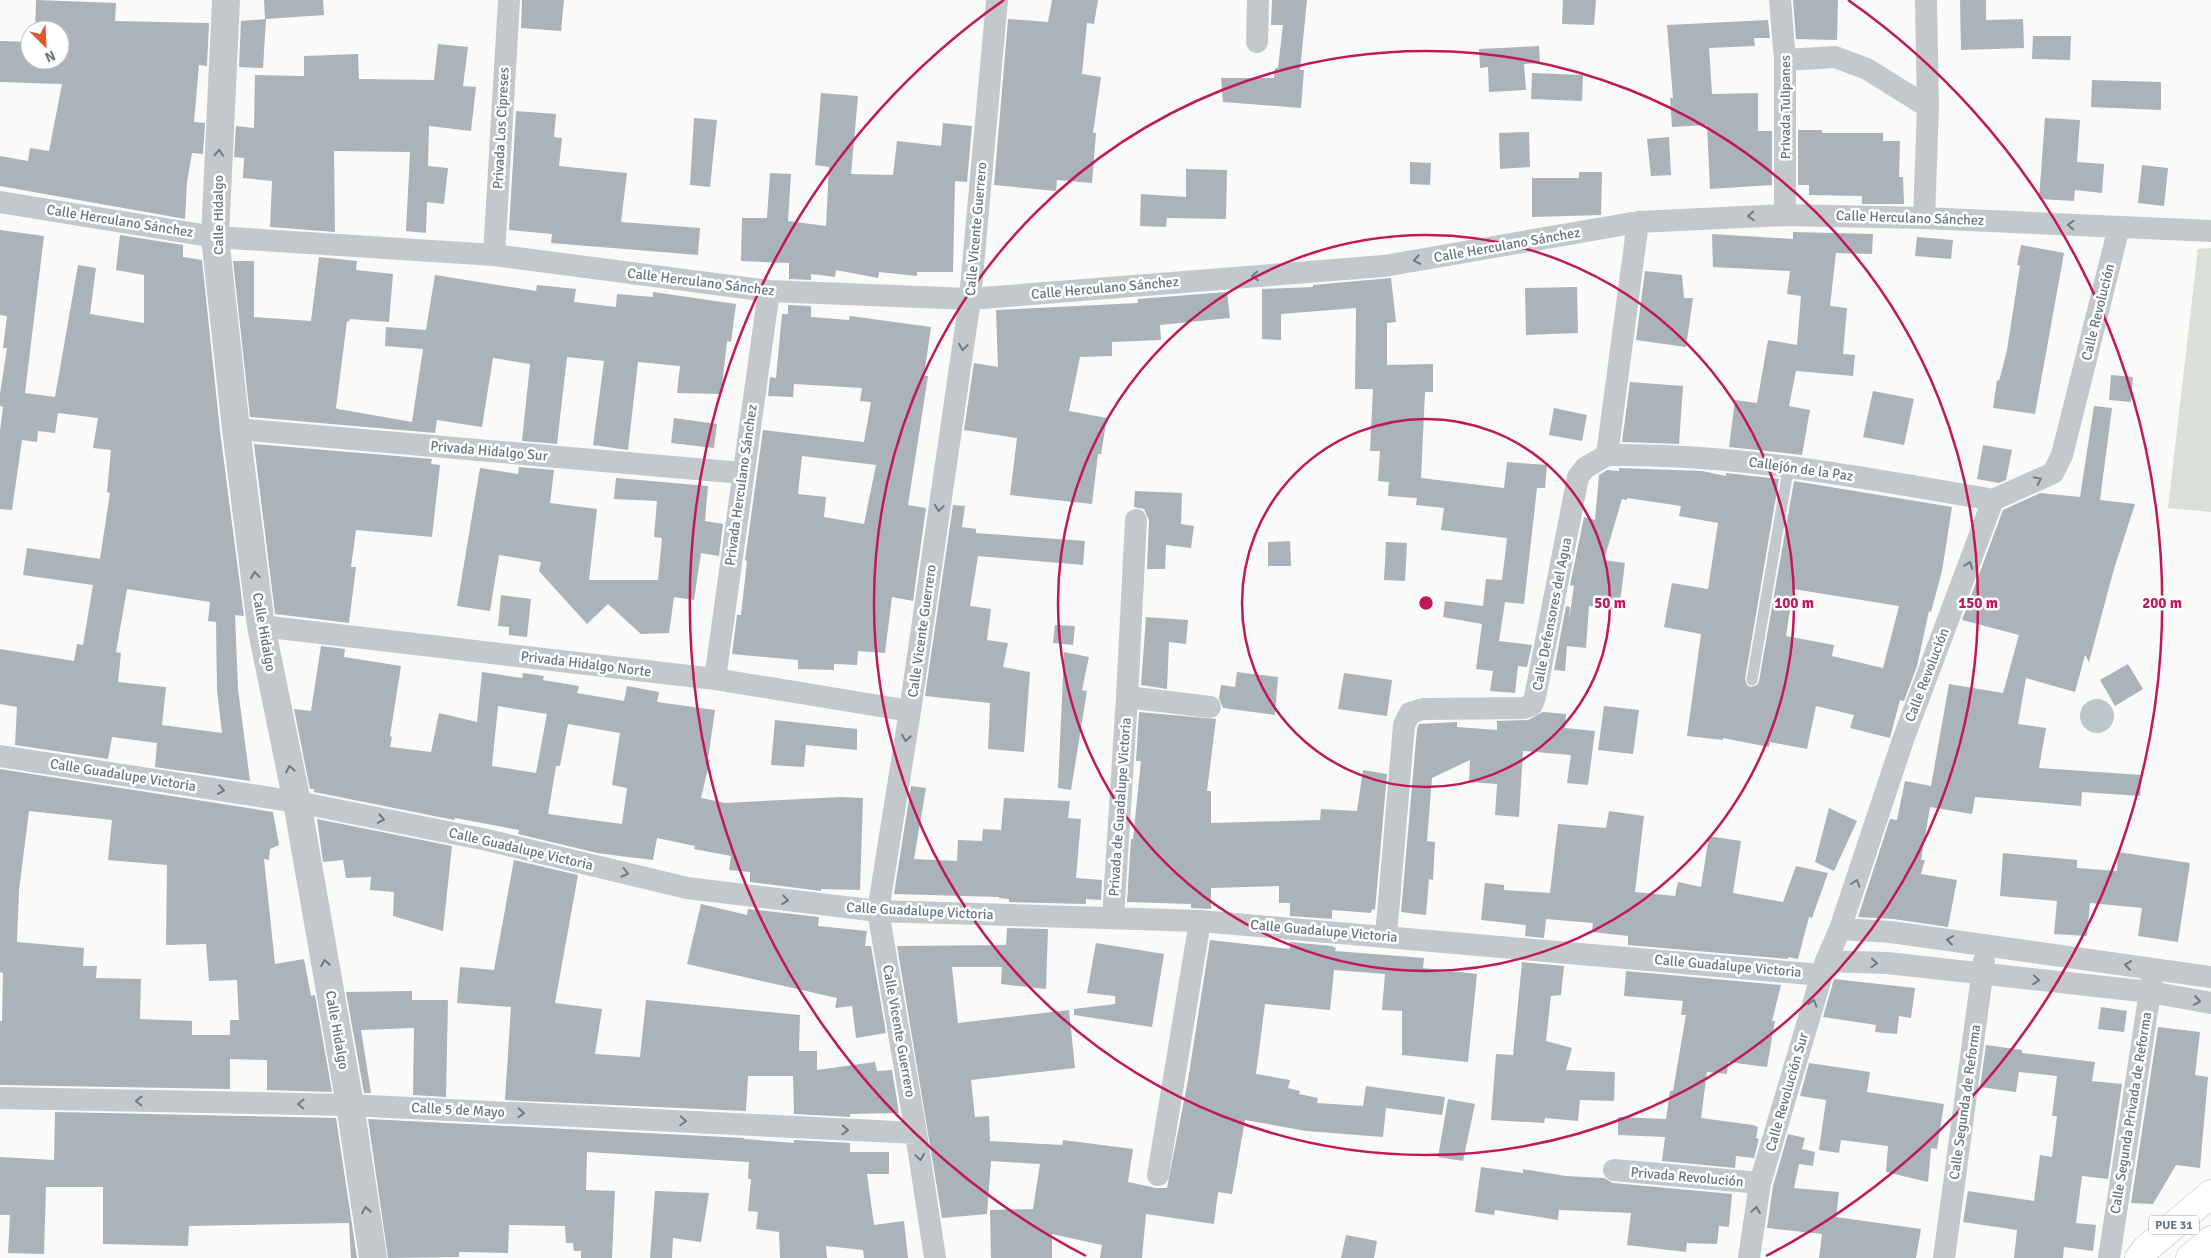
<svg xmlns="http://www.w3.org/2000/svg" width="2211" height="1258" viewBox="0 0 2211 1258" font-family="Signika,sans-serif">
  <rect width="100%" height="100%" fill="#fafaf8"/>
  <!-- green -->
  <path fill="#dadfd7" d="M2211 248V512L2168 508 2198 249Z"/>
  <!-- water -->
  <path fill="#bbc7cb" d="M2080 716a17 17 0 1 1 34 0a17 17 0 1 1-34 0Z"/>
  <!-- building -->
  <path fill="#aab3b9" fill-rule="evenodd" d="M36 0 116 3 115 21 209 23 207 66 199 65 194 122 205 123 203 154 192 153 187 182 185 219 0 186V156L28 161 30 148 49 151 62 84 0 82V41L30 42V60H60V30H35Z
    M264 0H323L324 15 266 19 263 68 239 67 241 21 265 19Z
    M522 0H564L561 31 521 28Z
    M1052 0H1098L1094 24 1087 23 1082 74 1101 77 1093 133H1096L1092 183 1057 180 1056 191 994 185 1008 19 1048 22Z
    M1272 0H1307L1300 70H1304L1301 108 1223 102 1221 78H1274L1275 68H1278L1283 25H1271Z
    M1563 0H1596L1594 25 1562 24Z
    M1793 0H1838L1837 40 1796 39Z
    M1960 0H1986V20L2023 19 2024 48 1961 50Z
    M1768 20 1770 38H1754L1755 46 1709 48 1712 94 1758 93V131H1772V185L1710 189 1707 125 1672 127 1670 98H1673L1667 25Z
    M2033 36H2071L2070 60 2032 59Z
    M438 44 468 47 463 86 476 87 471 131 429 126 428 166 448 168 444 204 427 202 426 233 406 231 410 152 334 151 335 232 270 227 272 181 243 178 244 158 234 157 236 126 254 128 255 75 304 76V56L358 54 359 79 434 80Z
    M1539 46 1540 63 1524 64 1526 90 1489 92 1488 67 1480 68 1479 49Z
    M1532 73 1583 75 1582 101 1531 99Z
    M2092 80 2161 82V110L2091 107Z
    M821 93 858 96 851 174 893 175 897 141 941 146 943 123 972 126 967 182 955 181 953 272H917V276L879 272 878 278 836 270 835 277 811 274V280L789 279V263L741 261 742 218H767L770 173 791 174 788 221 826 226 829 167 815 165Z
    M516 111 556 114 554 137 562 138 559 166 627 173 621 222 700 228 698 255 551 243 552 234 509 230Z
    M694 118 717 120 710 187 690 185Z
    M2045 118 2080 120 2077 162 2104 164 2102 193 2075 190 2074 201 2039 199Z
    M1798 130H1822V133H1883V141H1900L1899 177H1903L1904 204H1862V196L1809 195V185H1798Z
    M1529 132 1530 167 1500 169 1499 133Z
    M1669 137 1671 175 1651 176 1647 139Z
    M1410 162 1431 163 1430 185 1410 184Z
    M2142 165 2168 168 2164 206 2138 203Z
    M1186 169 1227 170 1226 219 1167 218 1166 227 1140 226 1141 194 1186 197Z
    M1579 172H1602L1601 215 1532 217V178H1579Z
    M0 230 44 236 25 393 55 397 78 265 96 268 90 314 144 323V275L116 270 120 235 183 245V257L202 260 220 431 244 616 235 615 238 689 250 781 155 767 157 743 112 737 108 759 15 745 17 707 0 704V649L74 661 77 644 83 645 93 585 23 575 27 548 100 559 110 493 107 492 111 450 93 448 98 418 58 413 55 433 38 431 37 442 22 440 12 510 0 509V431L3 407 0 406V394L7 348H3L7 316 0 315ZM127 589 210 602 208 621 216 622 217 690 222 733 162 725 166 687 118 682 121 653 116 652Z
    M1793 232 1873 234 1872 254 1836 253 1830 306 1847 308 1843 354 1855 355 1853 376 1796 371 1789 406 1810 410 1802 455 1729 447 1735 400 1757 403 1768 340 1797 345 1801 296 1787 294 1790 271 1713 267 1712 234 1793 239Z
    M1917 237 1953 240 1951 259 1915 256Z
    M2021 245 2064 253 2035 414 1993 408 1997 380 1999 381 2007 350 2020 266 2017 265Z
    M319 257 357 261 356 270 393 274 389 322 350 319 349 322 347 321 336 408 338 409 412 422 423 349 385 346 386 327 426 330 435 275 536 291 537 285 576 289 574 302 616 307 617 294 653 297V292L736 304 731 342 727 341 721 394 677 393 680 366 638 362 628 450 593 445 604 361 567 357 557 444 522 441 530 364 493 358 482 427 437 420 435 433 250 417 233 261H254V317L311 321Z
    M1645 271 1682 275 1684 298H1693L1686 347 1636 340Z
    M1391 278 1396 322 1387 323V365L1433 364V392H1425L1421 478 1504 488 1507 462 1547 465 1545 488H1537L1524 604 1505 602 1499 641 1532 645 1527 667 1518 666 1515 693 1490 691 1493 671 1476 669 1482 624 1443 617 1445 601 1483 606 1486 579 1502 580 1507 538 1441 530 1444 508 1416 505 1417 498 1388 496 1389 482 1378 481 1380 451H1370L1373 389H1355L1356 308 1281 314V340L1262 339V289L1313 287V285Z
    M1577 287 1578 333 1526 335 1525 288Z
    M1227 292 1230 318 1160 325 1161 340 1112 342V356L1080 357 1069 411 1107 418 1101 454H1098L1092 504 1010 495 1017 438 964 430 974 363 998 367 996 310 1138 303V299Z
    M788 305 811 306V317L849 320 850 316 931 327 924 376H928L908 505 926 508 913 601 892 597 885 653 858 651 857 665 834 664V670L798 669V660L732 654 737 615H741L747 561 745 560 763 430 864 442 871 402 860 401 862 388 794 384 793 397 768 396 770 377 776 378 782 314H788ZM802 456 876 465 864 524 824 517 826 497 798 494Z
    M2111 375 2133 377 2131 402 2109 400Z
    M1630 382 1683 386 1679 444 1622 442Z
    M1873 391 1914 399 1904 445 1863 437Z
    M2094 406 2112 408 2100 500 2135 504 2114 569 2089 662 2085 655 2075 692 2026 678 2018 724 2046 728 2039 768 2142 775 2140 796 2082 792 2081 806 1975 797 1972 814 1930 807 1921 860H1925L1921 874 1957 880 1948 927 1893 919 1858 917 1890 819 1897 820 1905 781 1931 786 1949 684 2003 693 2019 635 1962 620 2003 510 2040 493 2080 497Z
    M1554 408 1587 415 1582 441 1549 435Z
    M674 418 717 424 714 448 671 443Z
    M254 444 432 459 431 464 440 465 432 537 356 530 351 567H356L349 623 275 614Z
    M1983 445 2012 450 2006 480 1999 483 1977 479Z
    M519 467 554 470 550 503 597 509 589 580H658L662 538 654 537 657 501 614 499 616 478 708 486 705 521 723 524 719 556 701 553 694 600 674 597 669 633 641 634 608 604 587 624 539 571 541 562 499 555 490 611 457 606 480 468 518 474Z
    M1619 468 1702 471 1726 476V473L1779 479 1745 679 1747 685 1751 687 1757 685 1759 681 1794 481 1952 507 1942 571 1931 612 1929 611 1917 666 1904 701 1900 700 1890 738 1850 728 1854 715 1816 706 1807 749 1770 742 1769 747 1723 738V740L1687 736 1701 634 1664 627 1672 583 1708 589 1718 523 1679 516 1681 506 1627 498V500L1622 499 1604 560 1625 563 1619 610 1589 606 1586 648 1567 646 1565 671 1554 670 1566 606 1570 607 1569 620 1574 586 1570 585 1584 517 1595 520 1599 475 1607 470 1619 471ZM1793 589 1899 606 1883 668 1832 656 1834 645 1786 636Z
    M1135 491 1182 493 1181 524 1194 526 1191 548 1166 545 1165 569H1147L1149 520 1144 509 1134 507Z
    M953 505 965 506 962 527 976 529V533L1085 541 1083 565 978 556 970 606 991 609 987 640 1008 643 1003 667 1030 672 1024 752 988 749 990 703 925 696Z
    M1290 541 1291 566H1268V542Z
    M1386 542 1407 543 1405 581 1384 580Z
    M501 595 531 599 527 637 509 635V627L498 626Z
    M1146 617 1188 620 1186 644 1169 642 1167 689 1141 685Z
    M1055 625 1075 626 1073 645 1053 643Z
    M321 646 345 649 344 657 401 666 390 736 392 737 390 747 431 752 439 713 477 722 482 672 522 678 523 673 544 676 543 680 579 686 577 693 624 701 627 686 659 692 657 702 715 710 708 759 710 760 701 798 725 803 841 797 863 798 860 890 821 889V891L750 882V872L729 870 731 856 694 849 695 846 657 838 653 860 620 856 597 853 518 834 519 830 455 818 454 820 314 792V789H310L294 709 311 711ZM498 706 547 714 536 773 492 766ZM568 724 620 733 612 785 627 788 622 824 548 814 556 766H560Z
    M1064 652 1089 657 1082 690 1087 691 1071 790 1058 788Z
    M2128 664 2143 689 2115 706 2100 680Z
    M1237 672 1278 677 1275 715 1223 708 1219 698 1221 685 1235 687Z
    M1344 673 1392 680 1387 716 1338 709Z
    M1604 706 1639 710 1633 754 1598 750Z
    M1139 712 1216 719 1207 791H1211V823L1320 820 1321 809 1357 811 1363 770 1387 774 1375 910 1372 909 1371 913 1332 910V919L1290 916V903H1279V886L1211 888V909L1191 908V904L1127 902 1131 839H1133L1141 761H1136Z
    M1543 712 1566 714 1565 728 1595 731 1588 785 1567 783 1571 755 1523 751 1519 817 1495 815 1497 784 1469 782 1470 760 1432 778 1427 841 1435 842 1433 880 1429 879 1426 915 1401 912 1417 729 1419 724 1457 722V727L1497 730V721L1528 720Z
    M775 720 857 729V750L806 745 804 767 771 765Z
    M0 769 273 812 279 845 270 849 269 860 264 859 275 964 304 959 311 996 315 995 332 1092 267 1090V1060L230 1059V1089L0 1085V1021H2L3 973 0 972ZM29 811 112 820 108 860 167 865 166 945 206 944 209 981 237 980 239 1020H230V1035H192V1021L140 1019 141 979 96 978 97 966H83L84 948 17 942 19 890Z
    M911 786 926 788 914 859 957 861 958 840 982 841 983 829 1001 830 1004 798 1070 801 1068 818 1081 819 1076 878 1102 880 1101 900 1086 899V904L1009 902V899L999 898V897L894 894Z
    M1829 808 1857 821 1834 871 1815 862Z
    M1609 811 1644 816 1635 892 1675 896 1678 882 1701 887 1709 836 1741 841 1733 893 1783 902 1796 866 1828 873 1812 918 1809 917 1798 959 1788 957V959L1628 945V936L1592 932 1593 923 1546 919 1544 938 1525 936 1526 925 1481 920 1485 883 1504 885V890L1550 893 1558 824 1606 828Z
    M317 819 452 846 443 931 393 916 394 892 370 890 371 877 346 878 343 860 323 862Z
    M2118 852 2190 863 2178 942 2138 936 2142 908 2090 903 2087 936 2054 934 2057 901 2000 896 2003 853 2077 860V868L2117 871Z
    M514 860 578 875 555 1003 602 1009 595 1054 640 1057 646 1000 800 1015 799 1051H817V1070L875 1062 877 1071 892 1070 899 1113 850 1114V1117L794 1114 793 1076H748L746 1111 505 1100 511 1007 457 1003 460 967 494 970Z
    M701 904 747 915 748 909 819 917 818 926 867 931 865 946H871L886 1033 856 1038 852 1006 835 1008 837 998 687 964Z
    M1007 928 1048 929 1046 989 1001 984 1002 967H952L958 1023 1069 1010 1075 1068 971 1080 975 1117 989 1116 990 1141 1062 1145 1063 1140 1133 1149 1128 1182 1156 1188H1167L1188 1080 1210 940 1290 949V942L1332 946 1336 948 1335 951 1424 958 1423 968 1477 974 1468 1062 1402 1055V1011L1382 1010 1385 974 1334 970 1330 1010 1265 1004 1256 1074 1290 1080 1288 1088 1300 1091 1299 1094 1318 1098 1317 1103 1363 1106 1366 1086 1445 1097 1442 1115 1386 1108 1383 1137 1306 1131 1245 1120 1232 1194 1218 1192 1214 1224 1146 1214 1142 1258H1100L1102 1245 1052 1234V1258H991L990 1210 1033 1209 1040 1164 991 1161 987 1214 942 1218 897 946 1006 945Z
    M1096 943 1164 954 1152 1027 1074 1015V1009L1115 1004V996L1087 993Z
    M1522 962 1564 966 1561 995 1551 996 1546 1041 1572 1048 1566 1070 1615 1072 1614 1101 1580 1100 1578 1121 1545 1118 1544 1123 1491 1120 1496 1054 1513 1055Z
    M1626 971 1781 985 1772 1021H1775L1767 1067 1728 1062 1727 1074 1707 1072 1701 1118 1753 1125 1758 1127 1756 1138 1759 1139 1754 1158 1736 1156 1735 1168 1662 1161 1665 1137 1618 1135V1117L1666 1119 1670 1091H1673L1686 1015H1681L1683 1001 1624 996Z
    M1834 979 1915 988 1911 1018 1899 1016 1897 1034 1875 1032 1876 1025 1823 1017Z
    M412 991V1000H448L446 1097 413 1095 414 1028 361 1030 371 1093H364L346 992Z
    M2101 1007 2127 1011 2124 1032 2098 1029Z
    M2158 1027 2200 1032 2195 1075 2208 1077 2200 1168 2176 1165 2153 1204 2131 1203Z
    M1986 1045 2022 1050V1053L2095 1062 2092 1081 2122 1084 2108 1179 2082 1176 2076 1223 2096 1225 2093 1251 2064 1247 2063 1258H2014L2017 1230 1963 1222 1968 1191 2034 1201 2040 1155 2052 1157 2057 1116H2052L2057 1076 2019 1072 2016 1092 1980 1087Z
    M1809 1063 1870 1072 1867 1092 1944 1104 1937 1149 1931 1148 1928 1182 1886 1172 1888 1146 1841 1140 1839 1153 1819 1150 1826 1100 1800 1096Z
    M1448 1099 1475 1104 1463 1161 1438 1157Z
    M55 1112 336 1118 357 1258H351L349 1223 189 1226 188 1246 103 1244V1187H46L44 1254 8 1253 10 1215H0V1157L54 1160Z
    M368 1119 744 1138V1139L794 1143V1140L850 1143V1152H889V1174H867L874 1225 904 1221 908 1258H864L863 1250 826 1246 827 1258H780L779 1232 756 1229 758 1212 748 1211 751 1179H748L749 1162 587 1152 586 1190 615 1191 612 1258H581V1251H574L573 1243H566L565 1226 509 1225 508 1253 459 1252V1257L388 1258Z
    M1788 1134 1805 1138 1802 1149 1815 1152 1813 1166 1799 1164 1794 1188 1839 1192 1836 1217 1921 1229 1916 1258H1819L1822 1234 1767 1228 1773 1186Z
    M1481 1167 1523 1173V1169L1566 1176 1604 1178 1613 1183 1732 1194 1729 1227 1719 1226 1717 1244 1687 1243 1686 1252 1627 1245 1631 1213 1559 1210 1558 1220 1495 1210 1494 1215 1475 1212Z
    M655 1191 709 1193 701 1242 673 1238 672 1258H650Z
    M1346 1235 1377 1241 1374 1258H1341Z"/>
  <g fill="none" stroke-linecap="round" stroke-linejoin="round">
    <defs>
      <path id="primary" d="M2139 1258 2146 1249 2211 1194
        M2190 1258 2211 1240"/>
    </defs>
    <!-- primary casing -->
    <use href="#primary" stroke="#b5babe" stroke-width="29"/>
    <!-- service -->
    <path stroke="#c3c8cc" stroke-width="11" d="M1752 680 1789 465"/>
    <!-- minor -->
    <path stroke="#c3c8cc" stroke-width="22" d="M1780 0 1785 60V215
      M1257 42 1258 0
      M1785 60 1835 57 1867 69 1928 107
      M0 202 215 237 494 255 769 291 970 299 1384 266 1638 222 1785 215 1924 218 2211 231
      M1924 218 1928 107 1926 0
      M494 255 509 0
      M236 429 742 473
      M1607 455C1737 453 1865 478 1993 500
      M261 626 715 679 910 711
      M715 679 769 291
      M1127 697 1210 707
      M0 756 297 802 487 840 687 888 878 911 1200 921 1822 975
      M1113 918 1127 697 1136 520
      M1840 929 1891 932 2211 977
      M1386 936 1404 725 1410 713 1423 709 1524 708 1532 705 1535 697 1578 477 1585 468 1607 455 1638 222
      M1826 961 1887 963 2150 992 2211 1003
      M0 1098 350 1105 916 1133
      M1614 1170 1760 1183
      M1158 1175 1200 921
      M935 1258 916 1133 878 911 910 711 970 299 997 0
      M1749 1258 1760 1183 1826 961 1840 929 1904 737 1993 500 2053 473 2062 455 2119 227
      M1944 1258 1984 961
      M2109 1258 2152 979"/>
    <!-- tertiary -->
    <path stroke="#c3c8cc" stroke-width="28" d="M226 0 215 237 236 429 261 626 297 802 350 1105 373 1258"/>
    <!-- primary -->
    <use href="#primary" stroke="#fff" stroke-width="28"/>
  </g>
  <!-- one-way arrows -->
  <defs><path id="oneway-chevron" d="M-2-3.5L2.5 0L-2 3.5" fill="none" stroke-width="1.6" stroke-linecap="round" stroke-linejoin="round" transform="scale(1.25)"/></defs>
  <g stroke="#6a7a87">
    <use href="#oneway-chevron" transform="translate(219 153) rotate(-87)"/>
    <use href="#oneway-chevron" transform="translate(1751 216) rotate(177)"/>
    <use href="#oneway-chevron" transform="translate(2071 225) rotate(-177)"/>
    <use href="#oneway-chevron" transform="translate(1417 260) rotate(170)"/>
    <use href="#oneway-chevron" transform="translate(1255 276) rotate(175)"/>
    <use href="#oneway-chevron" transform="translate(963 347) rotate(98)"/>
    <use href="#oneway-chevron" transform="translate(2038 480) rotate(-26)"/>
    <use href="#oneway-chevron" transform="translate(939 508) rotate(98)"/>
    <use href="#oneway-chevron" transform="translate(1969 565) rotate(-69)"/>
    <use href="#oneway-chevron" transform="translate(255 575) rotate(-97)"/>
    <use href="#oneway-chevron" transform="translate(906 738) rotate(99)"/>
    <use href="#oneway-chevron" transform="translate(290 769) rotate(-101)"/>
    <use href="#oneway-chevron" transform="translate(221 790) rotate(9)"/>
    <use href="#oneway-chevron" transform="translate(381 819) rotate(11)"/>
    <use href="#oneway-chevron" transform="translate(625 873) rotate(14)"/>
    <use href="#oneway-chevron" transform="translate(1856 883) rotate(-72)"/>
    <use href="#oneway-chevron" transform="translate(785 900) rotate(7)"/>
    <use href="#oneway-chevron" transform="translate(1950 940) rotate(-172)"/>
    <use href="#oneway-chevron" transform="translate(325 963) rotate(-100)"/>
    <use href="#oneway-chevron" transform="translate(1874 963) rotate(3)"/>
    <use href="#oneway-chevron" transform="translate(2128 965) rotate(-172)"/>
    <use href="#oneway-chevron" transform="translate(2036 980) rotate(6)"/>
    <use href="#oneway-chevron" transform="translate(2197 1001) rotate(10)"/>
    <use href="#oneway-chevron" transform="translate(1813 1003) rotate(-74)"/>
    <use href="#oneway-chevron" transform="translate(139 1101) rotate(-179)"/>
    <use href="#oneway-chevron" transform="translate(301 1104) rotate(-179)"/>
    <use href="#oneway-chevron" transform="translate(521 1113) rotate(3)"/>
    <use href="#oneway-chevron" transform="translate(683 1121) rotate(3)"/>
    <use href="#oneway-chevron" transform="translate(845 1130) rotate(3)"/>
    <use href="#oneway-chevron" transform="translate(920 1157) rotate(82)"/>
    <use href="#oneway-chevron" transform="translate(366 1210) rotate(-99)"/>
    <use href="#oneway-chevron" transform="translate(1756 1210) rotate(-81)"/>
  </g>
  <!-- distance rings -->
  <g fill="none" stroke="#c2185b" stroke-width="2.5">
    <circle cx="1426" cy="603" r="184"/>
    <circle cx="1426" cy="603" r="368"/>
    <circle cx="1426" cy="603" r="552"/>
    <path d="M1086 1256A736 736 0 0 1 1004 0M1848 0A736 736 0 0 1 1766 1256"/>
  </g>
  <g text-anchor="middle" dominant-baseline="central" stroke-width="5" stroke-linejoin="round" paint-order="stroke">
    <!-- shield labels -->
    <rect fill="#fff" stroke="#939fa8" stroke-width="1" x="2149" y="1215.5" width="50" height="19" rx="4"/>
    <g font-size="12" font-weight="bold" fill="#657683">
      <text x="2174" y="1225">PUE 31</text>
    </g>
    <!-- street labels -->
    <g font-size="14" fill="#657683" stroke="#fff">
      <text transform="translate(1785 107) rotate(-90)">Privada Tulipanes</text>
      <text transform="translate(501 128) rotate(-87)">Privada Los Cipreses</text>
      <text transform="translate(218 215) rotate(-90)">Calle Hidalgo</text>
      <text transform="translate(1910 218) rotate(2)">Calle Herculano Sánchez</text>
      <text transform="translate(120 221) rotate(9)">Calle Herculano Sánchez</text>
      <text transform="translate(976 229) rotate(-85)">Calle Vicente Guerrero</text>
      <text transform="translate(1507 245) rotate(-10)">Calle Herculano Sánchez</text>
      <text transform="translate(701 282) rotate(7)">Calle Herculano Sánchez</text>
      <text transform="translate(1105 288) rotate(-5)">Calle Herculano Sánchez</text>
      <text transform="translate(2098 312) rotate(-76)">Calle Revolución</text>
      <text transform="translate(489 451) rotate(5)">Privada Hidalgo Sur</text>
      <text transform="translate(1801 469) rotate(8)">Callejón de la Paz</text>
      <text transform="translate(741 485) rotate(-82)">Privada Herculano Sánchez</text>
      <text transform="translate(1552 614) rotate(-79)">Calle Defensores del Agua</text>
      <text transform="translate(922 631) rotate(-82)">Calle Vicente Guerrero</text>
      <text transform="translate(264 632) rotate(80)">Calle Hidalgo</text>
      <text transform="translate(586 664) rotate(7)">Privada Hidalgo Norte</text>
      <text transform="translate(1927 675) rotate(-69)">Calle Revolución</text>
      <text transform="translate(123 775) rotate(9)">Calle Guadalupe Victoria</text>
      <text transform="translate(1120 807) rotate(-86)">Privada de Guadalupe Victoria</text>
      <text transform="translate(521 849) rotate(13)">Calle Guadalupe Victoria</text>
      <text transform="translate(920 911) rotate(3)">Calle Guadalupe Victoria</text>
      <text transform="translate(1324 931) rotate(5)">Calle Guadalupe Victoria</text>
      <text transform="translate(1728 966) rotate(5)">Calle Guadalupe Victoria</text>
      <text transform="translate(337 1030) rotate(80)">Calle Hidalgo</text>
      <text transform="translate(899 1031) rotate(80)">Calle Vicente Guerrero</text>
      <text transform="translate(1787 1092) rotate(-74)">Calle Revolución Sur</text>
      <text transform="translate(1965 1102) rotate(-82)">Calle Segunda de Reforma</text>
      <text transform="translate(458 1110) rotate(3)">Calle 5 de Mayo</text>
      <text transform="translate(2131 1113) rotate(-81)">Calle Segunda Privada de Reforma</text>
      <text transform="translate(1687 1177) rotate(5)">Privada Revolución</text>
    </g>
  </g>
  <circle cx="1426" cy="603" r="8" fill="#c2185b" stroke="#fff" stroke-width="2.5"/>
  <g font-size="15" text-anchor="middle" font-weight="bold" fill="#c2185b" stroke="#fff" stroke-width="5" stroke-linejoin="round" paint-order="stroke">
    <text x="1610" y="608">50 m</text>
    <text x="1794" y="608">100 m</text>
    <text x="1978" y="608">150 m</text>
    <text x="2162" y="608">200 m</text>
  </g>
  <!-- north arrow -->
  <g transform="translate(45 45) rotate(156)"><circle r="24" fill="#ffffff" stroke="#c1c8cd"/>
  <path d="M0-4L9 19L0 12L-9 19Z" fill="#e4572e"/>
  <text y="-8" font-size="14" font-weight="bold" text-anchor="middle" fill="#657683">N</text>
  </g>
</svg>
